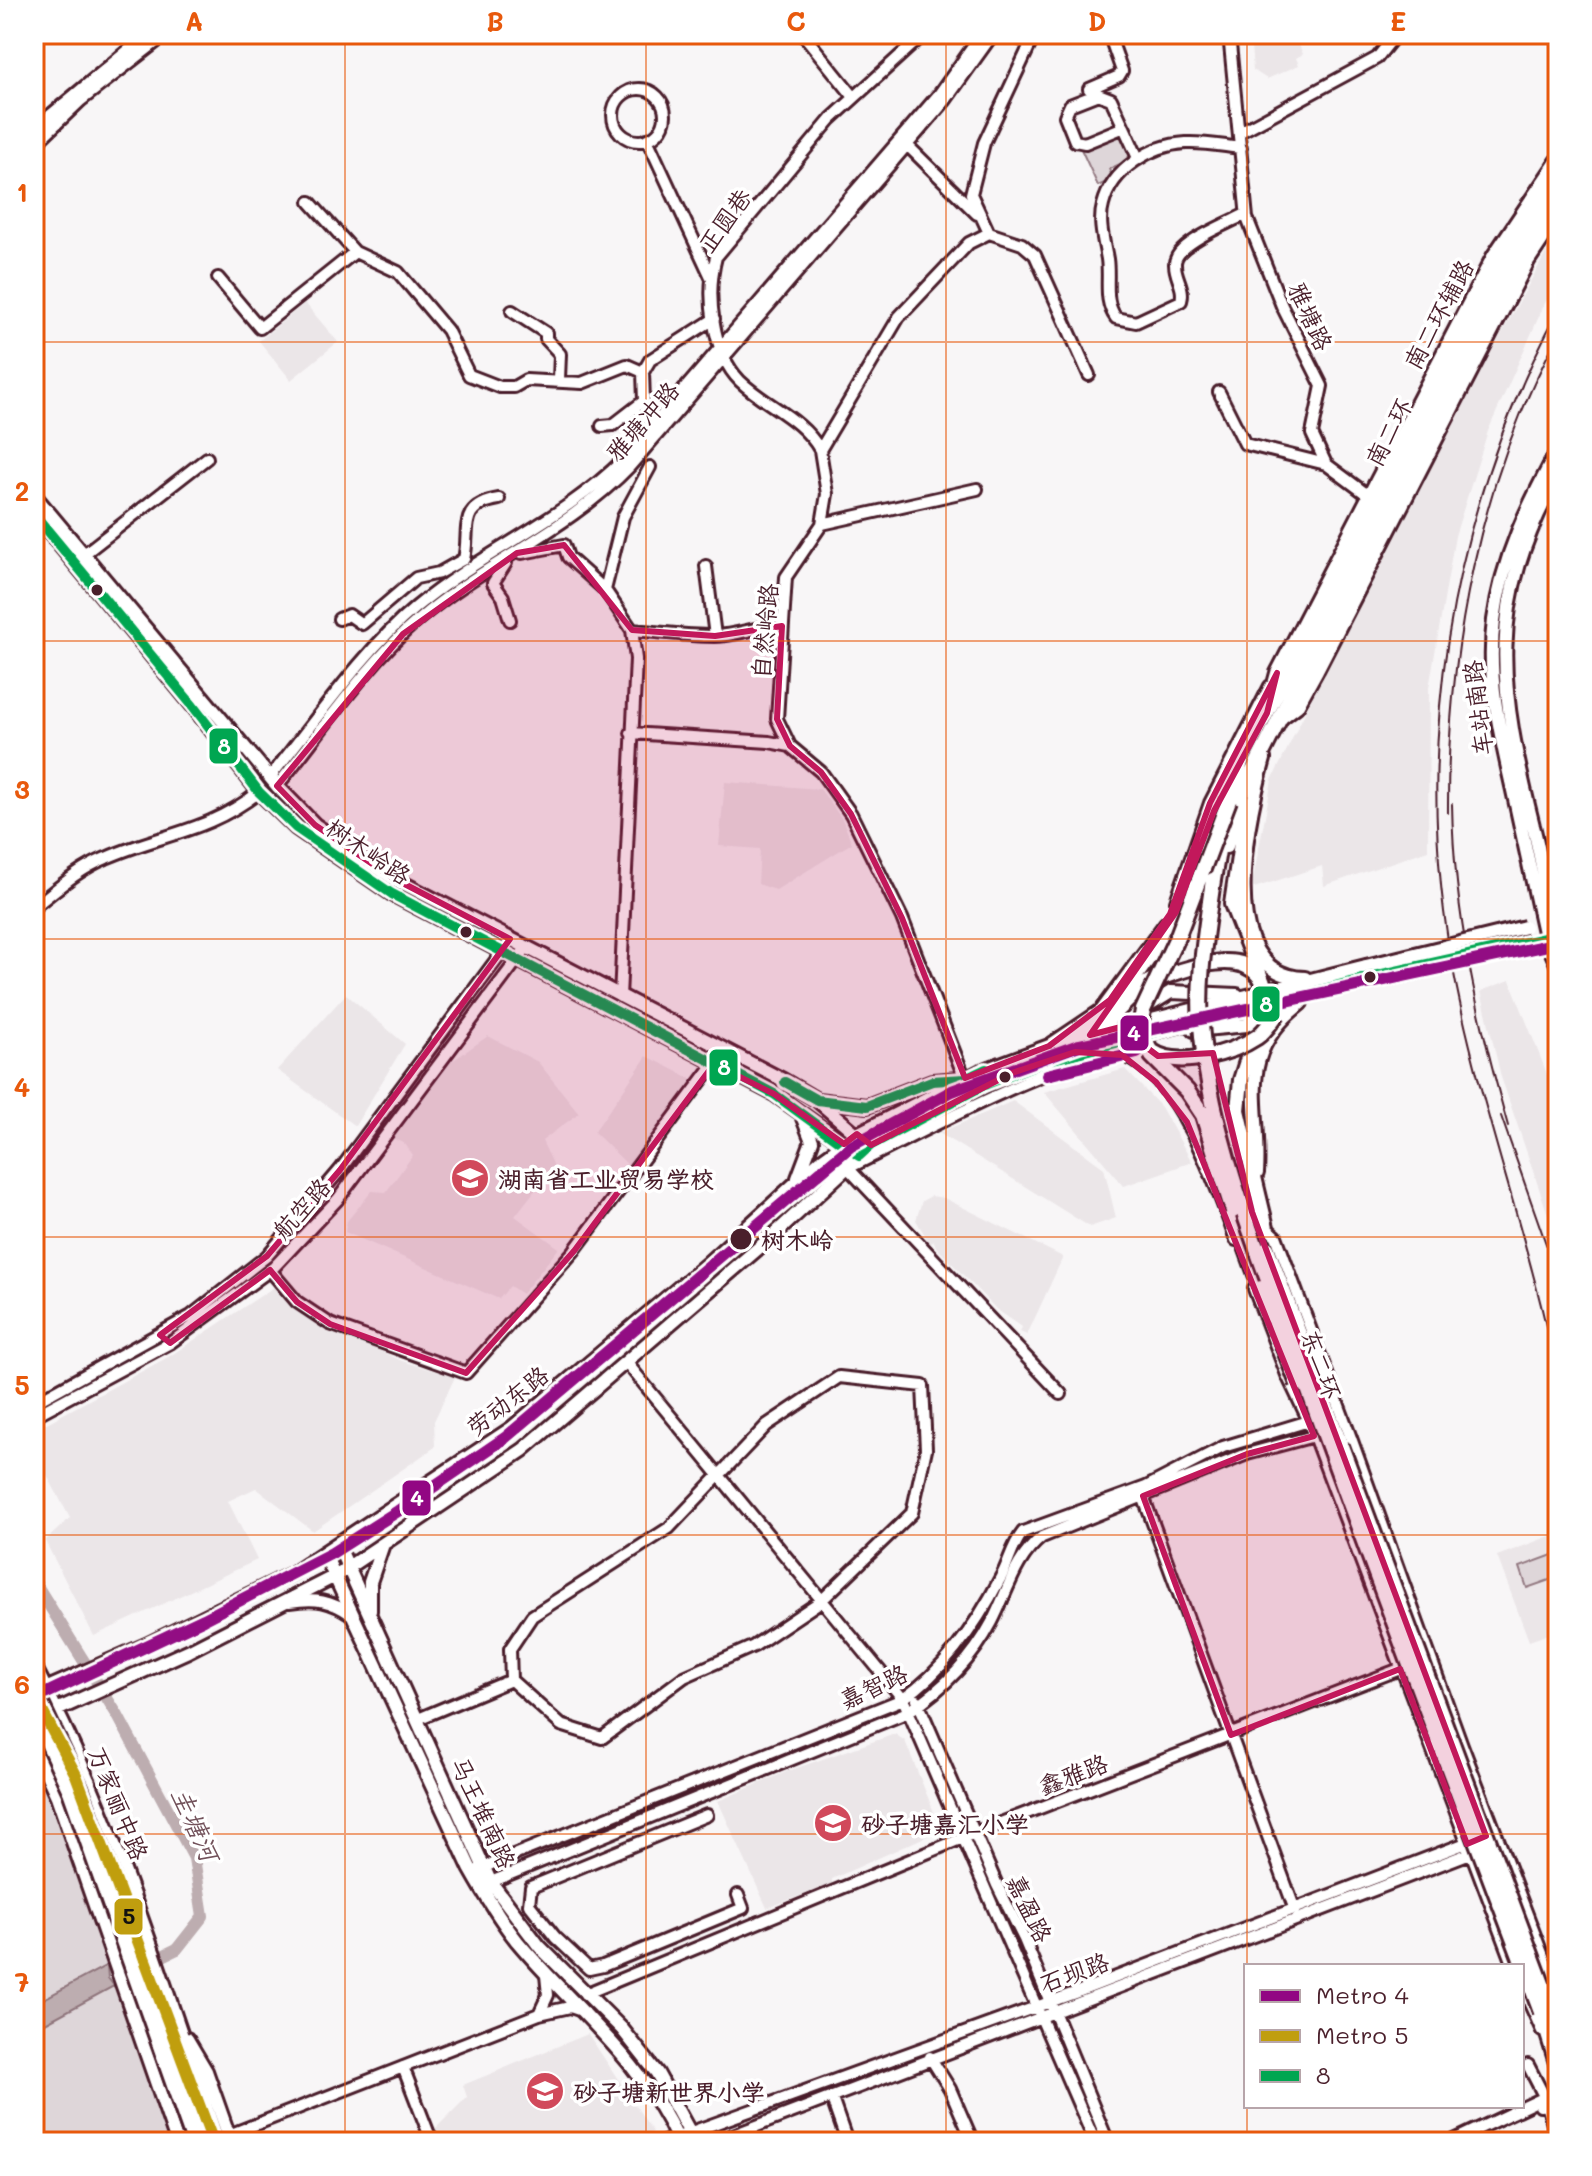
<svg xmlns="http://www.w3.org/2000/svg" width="1592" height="2176" viewBox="0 0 1592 2176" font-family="Mali,'LXGW WenKai TC',sans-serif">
  <rect width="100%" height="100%" fill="#f8f6f7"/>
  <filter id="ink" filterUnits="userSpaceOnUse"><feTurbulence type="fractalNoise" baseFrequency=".0125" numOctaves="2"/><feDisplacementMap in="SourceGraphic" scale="16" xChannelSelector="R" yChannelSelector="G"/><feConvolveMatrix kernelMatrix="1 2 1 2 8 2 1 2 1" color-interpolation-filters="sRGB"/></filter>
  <g filter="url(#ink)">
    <!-- built -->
    <path fill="#ebe6e8" d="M1250 34H1294L1303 54 1296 58 1299 65 1267 79 1253 70Z
      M1558 231V284L1545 303 1488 431 1455 536 1429 688 1428 850 1324 886 1322 866 1251 889 1272 780 1404 511Z
      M305 303 338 342 291 380 259 341Z
      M725 782 820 789 842 819 852 843 776 890 758 884 760 849 719 846Z
      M1510 980 1547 1074 1558 1070V1244L1501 1077 1481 991Z
      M346 994 405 1044 355 1126 277 1070Z
      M488 1036 538 1062 579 1113 542 1141 554 1166 515 1216 559 1248 522 1294 510 1286 499 1299 345 1232 347 1221 372 1191 386 1192 413 1155 405 1144 390 1137 438 1071Z
      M647 1056 692 1079 630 1167 594 1132Z
      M1125 1069 1161 1107 1192 1162 1124 1186 1044 1092Z
      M1013 1101 1104 1168 1116 1218 1090 1227 939 1133Z
      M931 1196 944 1198 1063 1257 1027 1335 1020 1332 1022 1327 996 1309 936 1247 934 1241 930 1244 916 1220 922 1201Z
      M274 1287 296 1308 329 1327 402 1361 455 1377 434 1421 435 1447 313 1531 256 1488 228 1501 257 1560 94 1636 45 1541 70 1518 34 1451V1430L170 1356Z
      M1558 1533V1631L1529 1641 1497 1556Z
      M895 1734 905 1741 940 1827 936 1832 832 1879V1884L767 1908 718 1801 788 1771Z
      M588 2034 653 2132 628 2142H440L435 2129 467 2097 463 2085Z"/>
    <!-- green -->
    <path fill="#ded6d9" stroke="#947a82" stroke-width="2" d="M1120 131 1133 158 1109 169 1113 179 1098 186 1081 149Z
      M1558 1553V1577L1527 1588 1520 1567Z
      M34 1759 49 1780 170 2142H34Z"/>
    <!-- water -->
    <path fill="#bdadb0" stroke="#8f747b" stroke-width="2" d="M107 1965 108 1978 114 1986 34 2029V2004Z"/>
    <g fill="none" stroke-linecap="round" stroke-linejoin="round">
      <!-- river -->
      <path stroke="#bdadb0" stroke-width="12" d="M34 1581 118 1716 194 1858 203 1916 177 1949 148 1963"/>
      <defs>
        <path id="minor" d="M803 34 854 97
          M1007 34 1031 43
          M1229 34 1247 218 1282 306 1322 386 1312 434 1326 464 1369 496
          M613 115a26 26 0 1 1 52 0a26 26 0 1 1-52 0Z
          M1089 89 1119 76 1122 71 1109 34
          M34 112 49 126
          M1240 132 1377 58 1396 34
          M647 139 711 277
          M907 145 977 214
          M1241 148C1223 146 1204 142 1186 143 1151 145 1112 169 1103 205 1098 222 1104 242 1107 259 1110 280 1103 300 1116 318L1136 322 1181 301C1185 287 1175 278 1175 264 1174 244 1229 223 1246 214
          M1138 158 1111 99 1098 94 1070 105 1065 116 1075 141 1085 143 1124 127 1138 158
          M310 202 355 252 398 272 447 330 469 375 500 387H514L526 380 582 383 627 365 643 372
          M989 233 1022 244 1035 255 1089 375
          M218 278 260 328 355 252
          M512 311 546 333V339L560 354 559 379
          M1219 392 1245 444 1326 464
          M602 426 613 425 644 401 643 372 650 360 714 319
          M820 450C802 418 766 406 740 381 712 353 706 294 716 257L831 119 924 34
          M822 524 977 489
          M522 553 564 545 568 557 605 590 632 630C659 632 687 636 714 636 738 636 759 625 782 626
          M84 554 207 458
          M506 563 493 583 503 597 510 620
          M706 566 715 636
          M605 590 623 517 650 467
          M339 619 349 615 362 624 416 578 439 573 464 559C471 531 456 506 499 499
          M631 733 769 742 790 746
          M270 777C316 721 360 654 416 607 482 552 563 520 624 459L940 93 982 34
          M277 786C321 732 366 664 419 619 486 562 569 530 630 466L945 101 993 34
          M1176 901 1210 803 1270 686
          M34 907C57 889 79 869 106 858 163 833 207 833 259 792
          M620 997 636 659 632 630
          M1052 1043 1101 1010 1165 923
          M965 1079 902 918 851 814 821 772 790 746 777 719 786 577 822 524 827 494 820 450 899 317 969 243 989 233 971 194 984 143 1035 34
          M270 1270 297 1302 330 1324 466 1373 574 1251 714 1064
          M1254 1289 1287 1375 1306 1415 1514 1966
          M626 1362 903 1699 1095 2142
          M839 1377 923 1386 926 1449 912 1513 821 1601 754 1646 684 1677 602 1738 561 1725 511 1680 510 1649 532 1616 669 1528 767 1425Z
          M1061 1394 848 1168C894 1147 1083 1043 1124 1056 1178 1075 1218 1190 1236 1240
          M34 1403 191 1316 267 1256 340 1170 511 940
          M34 1416 170 1343 274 1267 338 1199 526 948
          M1351 1438 1462 1745 1558 1995
          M1143 1496 1295 1910
          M289 1602C316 1598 330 1600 352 1615
          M917 1700 997 1885 1024 1939 1108 2142
          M418 1719 511 1680
          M707 1815 531 1887 529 1904 555 1937 589 1969 603 1966 743 1908 738 1895
          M479 1869 903 1699C946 1669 977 1624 1001 1577 1010 1561 1011 1547 1023 1532L1146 1487 1223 1447 1309 1421
          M486 1884 908 1712C943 1689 972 1660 992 1622 1008 1591 1015 1558 1042 1537L1247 1454 1314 1436
          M1522 1986 1542 2031
          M585 1994 975 1833 1400 1669
          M539 2014 548 1995 546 1975
          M930 2057 950 2089 973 2142
          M1528 2065 1545 2098 1558 2141
          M403 2067 432 2142
          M832 2099 847 2142
          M1540 2106 1558 2103
          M229 2135 539 2014 570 2007 582 2011
          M664 2142 1080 1991 1495 1832
          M715 2142 1499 1842
          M1450 2142 1558 2091"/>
        <path id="major" d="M34 130 149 34
          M34 144 80 100 165 34
          M1558 450C1528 505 1502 558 1494 620 1486 680 1501 736 1514 795 1524 842 1535 890 1545 937L1558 966
          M1558 475C1485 605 1499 688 1533 826 1543 863 1547 902 1558 939
          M34 495 277 786 315 825 393 878 783 1080 817 1100 861 1138
          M34 514 193 706 259 792 296 828 392 894 774 1094 847 1146
          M1271 695 1277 673 1494 255 1558 160
          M1281 718 1297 706 1317 670 1528 261 1558 216
          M1264 759C1249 813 1211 976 1305 978
          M1315 991 1369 977
          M1145 1008 1171 992 1237 995
          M1093 1025C1125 995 1158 951 1177 911 1198 867 1208 819 1234 775
          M1194 1030 1247 1025 1261 1012
          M1105 1048C1155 1050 1192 1110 1208 1151
          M818 1100 867 1106 932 1081 958 1079
          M1257 1173C1262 1103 1232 1057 1301 1003
          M798 1178 812 1141 801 1113
          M338 1545 490 1881 539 1946 622 2029 657 2073 695 2142
          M325 1555 470 1868C484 1893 499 1918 517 1941 573 2008 643 2060 679 2142
          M370 1611V1582L383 1544
          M34 1666C114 1816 162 1982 218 2142
          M34 1694 146 1645 293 1573 512 1428 707 1264 821 1160 857 1134 979 1072 1049 1046 1366 966
          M41 1717 188 1651 335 1576 523 1450 776 1233 871 1145 1012 1073 1075 1052 1297 996
          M34 1746 57 1796 177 2142
          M187 2039 206 2071 231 2142"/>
        <path id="highway" d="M1247 803 1232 904 1263 983
          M1227 809 1241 762 1505 254 1558 177
          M1226 846 1237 803 1332 615 1507 276 1558 196
          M1213 880 1221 833
          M1264 1008 1241 1080 1238 1110 1274 1261
          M1278 1013 1296 999 1324 989
          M1079 1037 1109 1019 1142 986 1153 980C1182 971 1236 947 1259 976
          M1233 1211 1261 1288
          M1551 2008 1558 2027
          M1541 2012 1558 2066"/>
      </defs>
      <!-- minor casing -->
      <use href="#minor" stroke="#4a1f2b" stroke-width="16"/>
      <!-- major casing -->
      <use href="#major" stroke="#4a1f2b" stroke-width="18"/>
      <!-- highway casing -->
      <use href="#highway" stroke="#4a1f2b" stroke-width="20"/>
      <!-- minor -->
      <use href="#minor" stroke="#fff" stroke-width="10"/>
      <!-- major -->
      <use href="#major" stroke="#fff" stroke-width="12"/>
      <!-- highway -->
      <use href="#highway" stroke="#fff" stroke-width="14"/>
      <!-- rail -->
      <path stroke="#4a1f2b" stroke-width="2" d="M1558 311C1448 517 1409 754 1456 984 1483 1118 1532 1247 1558 1381
        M1452 804C1454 916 1478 1019 1508 1126
        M1448 813C1447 651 1479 480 1558 336
        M1501 1116 1558 1278"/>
      <defs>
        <path id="minor-bridge" d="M1269 1230 1276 1236 1351 1438"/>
        <path id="major-bridge" d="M1366 966 1525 927
          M1369 977 1526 941"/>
        <path id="highway-bridge" d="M1229 800 1178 935 1143 1010 1140 1027 1152 1056 1187 1091 1203 1115 1233 1211
          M1213 880C1206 931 1196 984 1202 1036 1215 1156 1266 1271 1306 1383 1382 1594 1462 1803 1541 2012
          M1153 1052C1178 1069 1233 1053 1257 1037 1266 1031 1271 1021 1278 1013
          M1267 1248 1551 2008
          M1261 1288 1298 1384
          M34 1689 80 1787 208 2142
          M37 1719 70 1791 194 2142"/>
      </defs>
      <!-- minor-bridge casing -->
      <use href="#minor-bridge" stroke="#4a1f2b" stroke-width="16" stroke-linecap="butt"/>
      <!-- major-bridge casing -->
      <use href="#major-bridge" stroke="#4a1f2b" stroke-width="18" stroke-linecap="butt"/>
      <!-- highway-bridge casing -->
      <use href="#highway-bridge" stroke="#4a1f2b" stroke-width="20" stroke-linecap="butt"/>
      <!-- minor-bridge -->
      <use href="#minor-bridge" stroke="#fff" stroke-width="10"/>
      <!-- major-bridge -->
      <use href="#major-bridge" stroke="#fff" stroke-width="12"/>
      <!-- highway-bridge -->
      <use href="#highway-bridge" stroke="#fff" stroke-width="14"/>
      <defs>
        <path id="bus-1" d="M34 514 193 706 259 792 296 828 392 894 774 1094 859 1156 871 1145 984 1085 1043 1062 1369 977 1558 935
          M785 1082 817 1100 867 1106 932 1081 965 1079 986 1069"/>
      </defs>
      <!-- bus-1 casing -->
      <use href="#bus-1" stroke="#fff" stroke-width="16"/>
      <!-- bus-1 -->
      <use href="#bus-1" stroke="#00a651" stroke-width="10"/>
      <defs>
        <path id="metro-1" d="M1047 1075 1137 1053
          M34 1699 204 1619 332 1553 398 1511 505 1438 851 1146 952 1091 1079 1045 1558 943"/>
        <path id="metro-2" d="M34 1696 76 1775 213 2142"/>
      </defs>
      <!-- metro-1 casing -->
      <use href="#metro-1" stroke="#fff" stroke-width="18"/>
      <!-- metro-2 casing -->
      <use href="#metro-2" stroke="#fff" stroke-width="18"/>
      <!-- metro-1 -->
      <use href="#metro-1" stroke="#920783" stroke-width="12"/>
      <!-- metro-2 -->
      <use href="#metro-2" stroke="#c09e0f" stroke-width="12"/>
    </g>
  </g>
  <!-- marked area -->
  <path fill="#c2185b" fill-opacity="0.2" stroke="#c2185b" stroke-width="6" stroke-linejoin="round" d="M564 545 632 630 715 636 782 626 777 719 790 746 821 772 851 814 902 918 965 1078 1049 1046 1110 1000 1170 914 1210 803 1277 673 1267 713 1214 811 1176 912 1090 1035 1140 1022 1146 1047 1158 1056 1213 1053 1252 1212 1486 1836 1467 1844 1400 1669 1231 1735 1143 1496 1247 1454 1314 1436 1187 1122 1156 1082 1122 1055 1075 1052 1012 1073 871 1145 857 1134 844 1144 774 1094 714 1064 574 1251 466 1373 330 1324 297 1302 270 1270 170 1343 160 1335 267 1256 340 1170 510 939 393 878 315 825 277 786 403 634 517 553Z"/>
  <!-- grid -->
  <path fill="none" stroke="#e8590c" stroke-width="2" stroke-opacity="0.55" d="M345 34V2142M646 34V2142M946 34V2142M1247 34V1966M34 342H1558M34 641H1558M34 939H1558M34 1237H1558M34 1535H1558M34 1834H1558M1247 2106V2142"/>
  <!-- icons -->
  <defs>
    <symbol id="school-disc" viewBox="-11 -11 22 22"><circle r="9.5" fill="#d1495b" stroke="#fff"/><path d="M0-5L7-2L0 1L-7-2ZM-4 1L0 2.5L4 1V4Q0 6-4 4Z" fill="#fff"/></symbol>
  </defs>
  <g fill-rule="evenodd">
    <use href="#school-disc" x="448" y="1156" width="44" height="44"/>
    <use href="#school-disc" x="811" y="1801" width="44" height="44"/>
    <use href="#school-disc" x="523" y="2069" width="44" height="44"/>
  </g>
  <!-- markers -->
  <g fill="#4a1f2b" stroke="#fff" stroke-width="3">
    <circle cx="97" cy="590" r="7"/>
    <circle cx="466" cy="932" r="7"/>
    <circle cx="1370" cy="977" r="7"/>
    <circle cx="1005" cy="1077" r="7"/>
    <circle cx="741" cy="1239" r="12"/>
  </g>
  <g text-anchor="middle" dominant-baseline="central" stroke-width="7" stroke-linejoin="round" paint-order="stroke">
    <!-- street labels -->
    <g font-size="24" fill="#4a1f2b" stroke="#fff">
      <text transform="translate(724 220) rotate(-54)">正圆巷</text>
      <text transform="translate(1438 314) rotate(-62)">南二环辅路</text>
      <text transform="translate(1311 316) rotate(65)">雅塘路</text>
      <text transform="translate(642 421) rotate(-49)">雅塘冲路</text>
      <text transform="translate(1388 432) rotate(-63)">南二环</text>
      <text transform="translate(764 631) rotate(-85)">自然岭路</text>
      <text transform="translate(1477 708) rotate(-97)">车站南路</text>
      <text transform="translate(369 851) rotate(34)">树木岭路</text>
      <text transform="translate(301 1208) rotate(-48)">航空路</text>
      <text transform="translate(1322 1364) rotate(70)">东二环</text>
      <text transform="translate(507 1400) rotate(-38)">劳动东路</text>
      <text transform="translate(873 1686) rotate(-25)">嘉智路</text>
      <text transform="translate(1073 1774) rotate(-21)">鑫雅路</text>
      <text transform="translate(119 1803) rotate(68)">万家丽中路</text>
      <text transform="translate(484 1812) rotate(65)">马王堆南路</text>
      <text transform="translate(1030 1908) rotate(64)">嘉盈路</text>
      <text transform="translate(1074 1972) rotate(-20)">石坝路</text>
    </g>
    <!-- poi labels -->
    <g font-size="24" font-weight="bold" fill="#4a1f2b" stroke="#fff" text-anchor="start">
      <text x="498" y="1178">湖南省工业贸易学校</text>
      <text x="861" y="1823">砂子塘嘉汇小学</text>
      <text x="573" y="2091">砂子塘新世界小学</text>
    </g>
    <!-- stop labels -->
    <g font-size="24" font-weight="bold" fill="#4a1f2b" stroke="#fff" text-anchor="start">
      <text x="761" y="1239">树木岭</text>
    </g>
    <!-- water labels -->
    <g font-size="26" font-style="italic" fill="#72515a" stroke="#fff">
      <text transform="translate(196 1824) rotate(66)">圭塘河</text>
    </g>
  </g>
  <g stroke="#fff" stroke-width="3">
    <rect x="208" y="727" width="31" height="38" rx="8" fill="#00a651"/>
    <rect x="1251" y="985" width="30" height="38" rx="8" fill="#00a651"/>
    <rect x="1119" y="1014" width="31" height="38" rx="8" fill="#920783"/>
    <rect x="708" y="1048" width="31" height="39" rx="8" fill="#00a651"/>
    <rect x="401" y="1479" width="31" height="38" rx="8" fill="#920783"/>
    <rect x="113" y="1897" width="31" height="39" rx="8" fill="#c09e0f"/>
  </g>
  <g font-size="22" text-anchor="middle" font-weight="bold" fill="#fff">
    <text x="224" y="754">8</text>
    <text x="1266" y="1012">8</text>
    <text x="1134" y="1041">4</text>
    <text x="724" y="1075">8</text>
    <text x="417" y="1506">4</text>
  </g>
  <g font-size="22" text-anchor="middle" font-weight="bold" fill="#111">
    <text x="129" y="1924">5</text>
  </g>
  <!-- margin -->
  <rect width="1592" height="2176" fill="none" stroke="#fff" stroke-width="88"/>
  <!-- legend -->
  <rect x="1244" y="1964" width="280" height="144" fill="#ffffff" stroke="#b7a5aa" stroke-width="2"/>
  <rect x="1260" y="1990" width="40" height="12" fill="#920783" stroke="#b7a5aa" stroke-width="2"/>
  <text x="1316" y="2004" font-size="24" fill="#4a1f2b">Metro 4</text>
  <rect x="1260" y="2030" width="40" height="12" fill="#c09e0f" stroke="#b7a5aa" stroke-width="2"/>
  <text x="1316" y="2044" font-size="24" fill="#4a1f2b">Metro 5</text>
  <rect x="1260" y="2070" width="40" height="12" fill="#00a651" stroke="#b7a5aa" stroke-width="2"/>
  <text x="1316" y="2084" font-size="24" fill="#4a1f2b">8</text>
  <rect x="44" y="44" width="1504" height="2088" fill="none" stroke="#e8590c" stroke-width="3"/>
  <g font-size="26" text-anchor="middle" font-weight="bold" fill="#e8590c">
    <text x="194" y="31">A</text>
    <text x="495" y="31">B</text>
    <text x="796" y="31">C</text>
    <text x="1097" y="31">D</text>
    <text x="1398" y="31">E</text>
    <text x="22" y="202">1</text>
    <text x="22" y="501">2</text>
    <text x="22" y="799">3</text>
    <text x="22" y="1097">4</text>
    <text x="22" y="1395">5</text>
    <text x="22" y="1694">6</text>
    <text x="22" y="1992">7</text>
  </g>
</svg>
